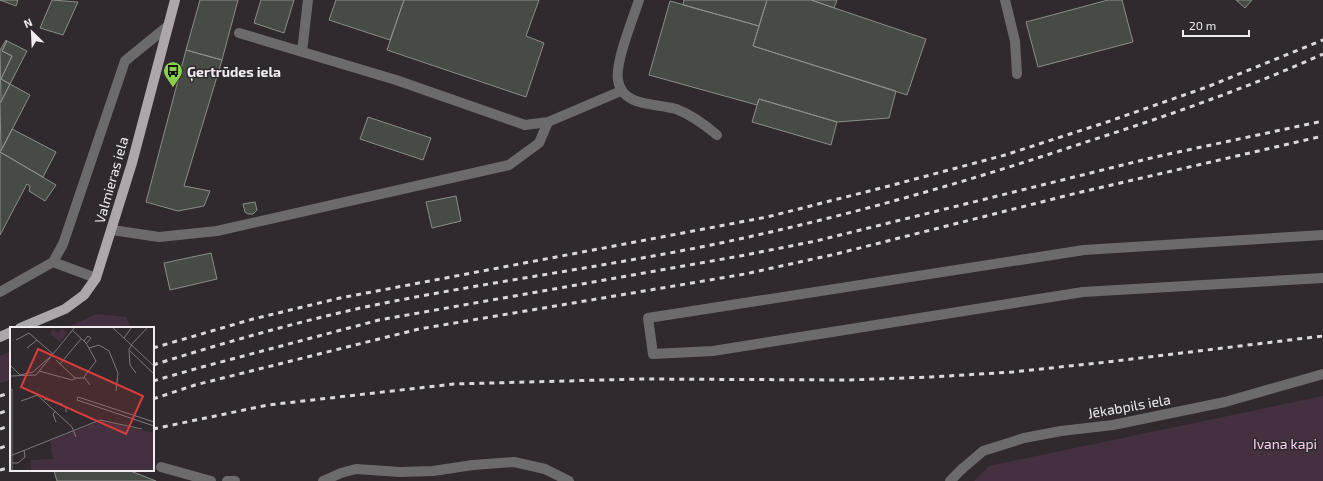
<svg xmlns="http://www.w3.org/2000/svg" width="1323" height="481" viewBox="0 0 1323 481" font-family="'Exo 2',sans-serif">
  <rect width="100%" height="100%" fill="#302a2e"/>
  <!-- green -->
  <path fill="#453040" d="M97 314 126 317 131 328H65Z
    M11 351V380L0 383V356Z
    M1323 396V481H974L989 466Z"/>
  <!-- building -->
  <path fill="#474b45" stroke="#8a8e88" d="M0 0H18L16 6Z
    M52 0 78 2 63 35 40 28Z
    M200 0H238L222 60 186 50Z
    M261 0H294L284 33 254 23Z
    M336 0H404L390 40 329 20Z
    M404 0H539L526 36 544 43 526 97 387 50Z
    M684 0H767L759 26 683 5Z
    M767 0H811L926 39 907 95 753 46Z
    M811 0H837L834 8Z
    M1108 0H1122L1133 42 1038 67 1026 22Z
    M1236 0H1252L1245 8Z
    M670 1 759 26 753 46 896 91 889 118 837 122 759 99 757 105 649 75Z
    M6 40 7 41 2 51 12 56 1 79 10 84 1 102 0 50Z
    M7 41 27 51 10 84 1 79 12 56 2 51Z
    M186 50 222 60 184 186 210 191 204 206 178 211 146 202Z
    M10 84 30 95 1 151 0 103Z
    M759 99 837 122 831 145 752 122Z
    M368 117 431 138 423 160 360 139Z
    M12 129 56 152 43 177 0 152Z
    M0 152 56 185 45 201 29 191 30 186 27 184 0 235Z
    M456 196 461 221 432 228 426 202Z
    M255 202 257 210 253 214H248L245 212 243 204Z
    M211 253 217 279 170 290 164 263Z
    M128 470 156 481H57L54 471Z"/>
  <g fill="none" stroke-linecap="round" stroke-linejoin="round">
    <!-- service -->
    <path stroke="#6d6a6c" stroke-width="10" d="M639 0C633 19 615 62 618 80 622 107 655 103 676 109 692 115 704 124 717 135
      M1005 0 1015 41 1017 74
      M239 33 396 80 525 125 548 122 621 91
      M302 52 308 0
      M112 230 159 237 217 231 509 165 539 143 548 122
      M1323 235 1084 250 648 318 653 354 713 351 1083 292 1323 278
      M53 262 96 278
      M0 292 53 262 63 244 125 61 168 26
      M161 467 211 481
      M962 469 983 451 1024 438 1061 431 1113 425 1225 402 1323 374
      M323 481 341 473 356 469 400 472 433 471 473 465 514 462 545 469 569 481"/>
    <!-- minor -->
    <path stroke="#6d6a6c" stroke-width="10" d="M227 481H235
      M950 481 962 469"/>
    <!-- primary -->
    <path stroke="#ada7ab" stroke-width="10" d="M20 328 65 309 84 295 96 278 132 163 175 0
      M0 337 11 332"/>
    <!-- rail -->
    <path stroke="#dbd7da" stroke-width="3" stroke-dasharray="5 5" stroke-linecap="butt" d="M153 348 253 319 340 298 767 217 889 186 1005 155 1107 122 1207 87 1323 40
      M153 365C223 343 293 323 365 307 476 284 589 269 701 247 830 221 958 185 1083 143 1164 117 1245 89 1323 54
      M153 381 202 367 379 320 740 256 816 241 1155 157 1323 121
      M0 396 11 392
      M153 399 195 385 419 329 745 274 836 254 1077 193 1323 136
      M0 413 11 409
      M0 429 11 425
      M153 429 268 405 454 384 639 379 849 380 931 377 1013 372 1107 362 1323 336
      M0 448 11 444
      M0 470 11 467"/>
  </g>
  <!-- icons -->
  <defs>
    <symbol id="bus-pin" viewBox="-11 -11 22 30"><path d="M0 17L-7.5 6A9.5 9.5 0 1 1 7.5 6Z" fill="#88cf4a" stroke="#302a2e"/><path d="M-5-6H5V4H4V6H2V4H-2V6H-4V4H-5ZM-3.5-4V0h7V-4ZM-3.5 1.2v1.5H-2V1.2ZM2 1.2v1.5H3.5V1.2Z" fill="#111"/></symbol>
  </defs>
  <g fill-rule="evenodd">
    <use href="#bus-pin" x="162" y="60" width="22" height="30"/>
  </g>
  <g text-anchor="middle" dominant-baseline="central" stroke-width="3" stroke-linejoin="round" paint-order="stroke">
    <!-- poi labels -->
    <g font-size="14" font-weight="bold" fill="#f0ecef" stroke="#302a2e" text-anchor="start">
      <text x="187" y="71">Ģertrūdes iela</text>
    </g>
    <!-- street labels -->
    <g font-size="14" fill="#f0ecef" stroke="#302a2e">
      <text transform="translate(111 180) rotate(-74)">Valmieras iela</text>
      <text transform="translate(1129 406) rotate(-10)">Jēkabpils iela</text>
    </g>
    <!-- park labels -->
    <g font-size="14" fill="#fdd0f2" stroke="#302a2e">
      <text x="1285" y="443">Ivana kapi</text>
    </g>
  </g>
  <!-- overview -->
  <g transform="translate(10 327)">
    <rect width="144" height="144" fill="#302a2e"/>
    <path d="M52 1 57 6 50 15 40 6 43 2 48 6ZM90 94 144 106V144H21V133L43 132 40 114Z" fill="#453040"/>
    <path fill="none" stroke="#7d787b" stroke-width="1" d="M102 0 144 39M62 3 76 16 86 34 74 50 80 58M114 11 122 0M6 13 19 6 43 27M74 14 78 9 81 11 76 17M121 18 138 0M122 18 119 22 120 38 126 46M17 21 27 13M79 21 89 18 99 24 108 46 106 64M120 24 144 47M46 33 65 51H74M50 37 71 12M0 38 11 49M29 44 62 53 67 51M10 48 23 45 40 30M0 49 26 48 65 0M0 62H2V144M24 65 62 100 66 110M34 72 52 77 56 81V85M11 74 28 68M46 95 43 87 46 84M144 95 68 70 67 73 144 99M0 129 90 93 132 102M2 136H8L15 130 14 123"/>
    <path fill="#d93c3c" fill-opacity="0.15" stroke="#d93c3c" stroke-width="2" d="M28 22 133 69 116 107 11 60Z"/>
    <rect width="144" height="144" fill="none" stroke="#f0ecef" stroke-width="2"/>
  </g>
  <!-- north arrow -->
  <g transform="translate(32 32) rotate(336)" stroke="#302a2e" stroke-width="3" paint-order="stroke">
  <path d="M0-3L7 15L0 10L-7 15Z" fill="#f0ecef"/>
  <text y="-6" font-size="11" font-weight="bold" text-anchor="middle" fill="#f0ecef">N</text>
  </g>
  <!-- scale -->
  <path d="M1183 30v6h66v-6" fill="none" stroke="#f0ecef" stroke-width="2"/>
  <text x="1189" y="30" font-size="12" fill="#f0ecef" stroke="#302a2e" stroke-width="3" paint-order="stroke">20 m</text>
</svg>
